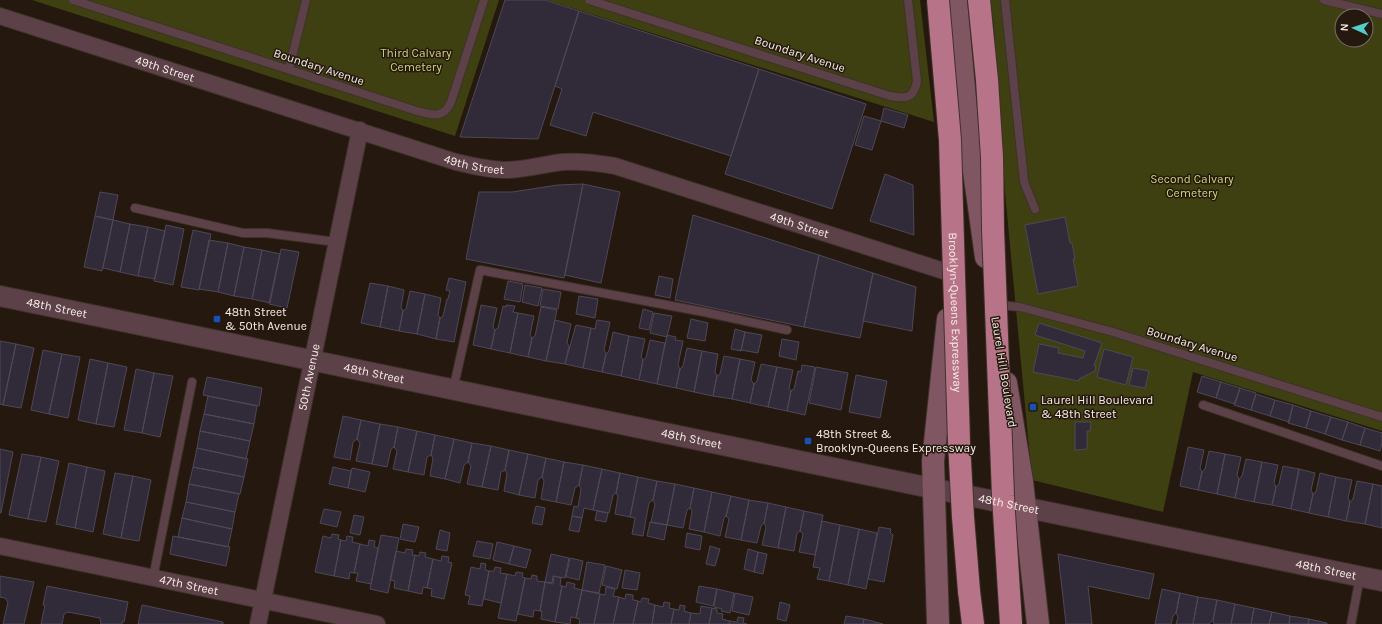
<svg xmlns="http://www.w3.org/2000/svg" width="1382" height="624" viewBox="0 0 1382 624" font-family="Karla,sans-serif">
  <rect width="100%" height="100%" fill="#25180e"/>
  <!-- green -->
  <path fill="#3e4011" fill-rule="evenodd" d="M32 0H499L455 136Z
    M547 0H920L934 122Z
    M990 0H1382V431L1193 372 1163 512 1032 480 1005 192 994 27ZM1342 16H1366V40H1342Z"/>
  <!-- building -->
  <path fill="#302a39" stroke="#4e4857" d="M505 0H545L579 11 538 139 460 137Z
    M579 11 759 69 731 156 593 112 586 136 550 125 562 89 555 86Z
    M759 69 866 104 832 209 725 174Z
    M884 108 908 115 904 128 881 121Z
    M864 116 881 121 872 150 855 145Z
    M885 174 913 185 914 235 870 221Z
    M583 184 620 192 601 283 565 275Z
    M583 184 564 278 466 259 479 192H512L558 185Z
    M100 192 118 195 113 220 95 216Z
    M693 215 819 255 804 327 675 300Z
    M95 216 113 220 102 271 84 267Z
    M1065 217 1070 243H1072L1075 259H1073L1078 286 1038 294 1025 225Z
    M113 220 130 224 120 272 103 268Z
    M130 224 148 227 138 276 120 272Z
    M166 225 184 229 173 285 154 281Z
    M148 227 165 231 155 279 138 276Z
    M193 230 211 234 199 290 181 287Z
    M209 240 228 243 218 292 199 289Z
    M228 243 244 247 234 296 218 292Z
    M244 247 262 250 252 299 234 296Z
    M281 249 299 252 287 308 269 304Z
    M262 250 280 254 270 303 252 299Z
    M819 255 873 273 860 338 804 327Z
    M873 273 916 287 912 331 863 321Z
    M659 276 673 279 670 298 655 295Z
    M449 278 466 282 454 342 436 339 440 318 443 316 447 299H448L450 291 446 290Z
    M508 281 523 284 520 302 504 299Z
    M370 283 388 286 380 327 361 323Z
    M525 285 542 288 538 306 522 302Z
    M388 286 404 290 401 307 403 311 399 331 380 327Z
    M543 289 561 292 558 309 540 306Z
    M410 291 425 294 417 334 399 331 403 311 406 309Z
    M425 294 441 298 438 315 440 318 436 339 417 334Z
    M579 296 598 299 595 318 576 314Z
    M481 305 497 308 493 327 495 330 491 349 473 345Z
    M506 305 515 306 513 312 518 313 510 353 491 349 495 330 498 328 503 306 506 307Z
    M541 307 557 310 546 361 528 357 532 338 535 336Z
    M643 309 653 312 649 330 639 328Z
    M518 313 534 316 530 335 532 338 528 357 510 353Z
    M654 313 672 316 667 337 650 333Z
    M691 319 708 323 705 341 687 338Z
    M555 320 571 324 567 343 569 346 565 364 546 361Z
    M597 320 610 322 604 350 606 354 602 372 583 368 591 328 595 329Z
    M1039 323 1102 343 1094 366H1096L1095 371 1079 379V381L1033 372 1039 344 1059 348 1058 353 1083 358 1085 351 1035 335Z
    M576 325 591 328 583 368 565 364Z
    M735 329 745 332 741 351 731 349Z
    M613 332 629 336 621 376 602 372 606 354 609 351Z
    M745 332 762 335 758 353 741 350Z
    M667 335 676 337 675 340 683 341 678 365 680 369 676 388 657 384Z
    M629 336 645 339 641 357 643 360 639 380 621 376Z
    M782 339 799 342 796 360 779 356Z
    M650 340 665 343 657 384 639 380 643 360 646 358Z
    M0 341 16 344 3 405 0 404Z
    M16 344 34 348 21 408 3 405Z
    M687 348 702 351 694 392 676 388 680 369 683 366Z
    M1104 349 1133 357 1126 385 1097 377Z
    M43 350 62 354 49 414 31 410Z
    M702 351 718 354 715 372 717 376 713 396 694 392Z
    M62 354 80 357 68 418 49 414Z
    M724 356 740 359 732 399 713 396 717 376 720 374Z
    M90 359 108 363 96 424 78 420Z
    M740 359 755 362 751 380 754 384 750 403 732 399Z
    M108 363 127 367 114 427 96 424Z
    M761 364 777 367 768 407 750 403 754 384 757 381Z
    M802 365 815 367 805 415 787 411 791 391 794 389 798 371 801 372Z
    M777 367 793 370 789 388 791 391 787 411 768 407Z
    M816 367 848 373 841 410 809 403Z
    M1133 368 1149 371 1145 388 1129 385Z
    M136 369 154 373 142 433 124 430Z
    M154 373 173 376 160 437 142 433Z
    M856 375 887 381 880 418 849 412Z
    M1202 376 1221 382 1216 398 1197 392Z
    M207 377 262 388 259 406 203 395Z
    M1221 382 1240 388 1235 404 1216 398Z
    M1240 388 1256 393 1251 410 1234 405Z
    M1256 394 1275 400 1270 416 1251 410Z
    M208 396 257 406 254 424 204 414Z
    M1275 400 1293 405 1289 422 1270 416Z
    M1293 405 1311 411 1306 428 1288 423Z
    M1311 411 1331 417 1325 434 1306 428Z
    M204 414 254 424 250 441 200 431Z
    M343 416 361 420 357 439 353 442 350 460 334 457Z
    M1331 417 1348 422 1342 440 1325 434Z
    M361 420 380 424 372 464 356 461 360 443 357 439Z
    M1075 422H1091L1090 431H1087V449L1075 450Z
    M1348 422 1365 428 1360 445 1342 440Z
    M380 424 398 427 394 447 391 449 387 467 372 464Z
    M398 427 417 431 408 472 393 469 397 451 394 447Z
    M1365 428 1382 433V443L1380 451 1360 445Z
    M200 431 250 441 246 459 197 448Z
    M417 431 435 435 431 455 427 457 424 475 408 472Z
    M435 435 454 439 445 479 430 476 433 458 431 455Z
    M454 439 472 443 468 462 464 465 460 483 445 479Z
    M472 443 491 446 482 487 467 484 471 466 468 462Z
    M491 446 509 450 505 470 501 472 498 490 482 487Z
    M1188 447 1204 450 1200 468 1202 472 1198 490 1180 486Z
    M197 448 248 459 244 477 193 467Z
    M0 449 13 452 1 513H0Z
    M509 450 528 454 519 495 504 491 507 474 505 470Z
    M1209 451 1225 454 1217 494 1198 490 1202 472 1205 469Z
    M22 454 41 457 28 519 9 515Z
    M528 454 546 458 542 477 538 480 535 498 519 495Z
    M1225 454 1241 457 1237 475 1239 479 1235 498 1217 494Z
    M41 457 59 461 46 522 28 519Z
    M546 458 564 462 556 502 541 499 544 481 542 477Z
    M1246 459 1262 462 1254 502 1235 498 1239 479 1242 476Z
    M564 462 583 465 579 485 575 488 571 505 556 502Z
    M1262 462 1278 465 1274 483 1276 487 1272 505 1254 502Z
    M69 463 87 467 75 528 56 524Z
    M583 465 602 469 593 510 584 508 582 518 572 516 574 506 578 507 581 489 579 485Z
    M1283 466 1299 469 1291 509 1272 505 1276 487 1279 484Z
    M87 467 105 471 93 532 75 528Z
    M193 467 244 477 240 494 189 484Z
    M333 467 351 471 348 488 329 484Z
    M352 468 370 472 365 492 348 488Z
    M602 469 620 473 616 493 613 495 609 513 593 510Z
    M1299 469 1315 473 1311 490 1313 494 1309 513 1291 509Z
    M115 473 133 476 121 538 103 534Z
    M620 473 638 477 630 517 615 514 618 496 616 493Z
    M1320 473 1336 477 1328 517 1309 513 1313 494 1316 492Z
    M133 476 151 480 139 541 121 538Z
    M638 477 657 481 653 500 649 503 643 536 632 534 635 518 630 517Z
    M1336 477 1352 480 1348 498 1350 502 1346 521 1328 517Z
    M657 481 675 484 667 525 651 522 655 504 653 500Z
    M1357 481 1373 484 1365 524 1346 521 1350 502 1353 499Z
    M189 484 239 494 235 512 186 502Z
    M675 484 694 488 690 508 687 510 683 528 667 525Z
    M1373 484 1382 486V528L1365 524Z
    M694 488 712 492 704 532 689 529 692 511 690 508Z
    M712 492 731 496 726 516 724 518 720 536 704 532Z
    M731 496 749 500 741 540 725 537 729 519 726 516Z
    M749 500 768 503 764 523 761 526 757 543 741 540Z
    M186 502 235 512 232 529 182 518Z
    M768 503 786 507 778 548 762 545 766 527 764 523Z
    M536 506 545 508 542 525 532 523Z
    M786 507 804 511 800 531 797 533 794 551 778 548Z
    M324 509 341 512 337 527 320 523Z
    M597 511 608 513 606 522 595 520Z
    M804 511 823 515 815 555 799 552 803 534 800 531Z
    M354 515 364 517 360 535 350 533Z
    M572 516 582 518 579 532 569 530Z
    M182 518 232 529 228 547 178 537Z
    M822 521 840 525 829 581 817 579 820 568 813 567Z
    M650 522 667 525 664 540 647 536Z
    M403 524 419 527 415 542 400 539Z
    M840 525 859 529 848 585 829 581Z
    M879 527 891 529 890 532 893 535 884 582 868 579Z
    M859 529 877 533 866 589 848 585Z
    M440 530 450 533 447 551 436 549Z
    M687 533 702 536 700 550 685 547Z
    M332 534 339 535 338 539 341 540 334 576 315 572 323 536 331 538Z
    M381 535 399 538 388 593 370 589Z
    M173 536 230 547 226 566 170 554Z
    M347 536 353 537 352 542 360 544 354 573 350 572 349 579 334 576 341 540 346 541Z
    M369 540 375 541 374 547 378 548 371 584 356 581 358 573H354L360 544 368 546Z
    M477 541 493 544 490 559 473 556Z
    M497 542 514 546 509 564 493 560Z
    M514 546 531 550 526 568 509 564Z
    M710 546 720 549 715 566 706 564Z
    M406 549 413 550 412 555H415L408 591 394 588 395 581 390 580 396 551 405 553Z
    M748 549 758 552 754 572 744 569Z
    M420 552 426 553 425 557 433 559 427 588 423 587 422 594 408 591 415 555 419 556Z
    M758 552 767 554 763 574 754 572Z
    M551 554 569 558 565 578 553 576 552 583 545 582Z
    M1058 554 1154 574 1149 599 1088 586 1092 624H1066Z
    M442 556 449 557 448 562 452 563 444 599 431 596 432 589 427 588 433 559 441 561Z
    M570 558 583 561 579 580 566 577Z
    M587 562 605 565 599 593 582 590Z
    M481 563 486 564 485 570 489 571 482 606 468 604 470 596 465 595 471 567 480 569Z
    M606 566 622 570 617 589 602 585Z
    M495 567 501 568 500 573 507 574 501 603 484 599 489 571H494Z
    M625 570 640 573 637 590 622 588Z
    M516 572 523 573 522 577 525 578 516 621 498 618 507 574 515 576Z
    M532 575 537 576V581L545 582 540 611 534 610 533 617 518 614 525 578 531 579Z
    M0 576 34 582 24 624H3L8 602 5 598 0 597Z
    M554 576 561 578 560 585 562 586 555 622 541 619 542 611H540L545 582 553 584Z
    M567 582 575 584 574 588 582 590 576 618 571 617 570 624 555 622 562 586 566 587Z
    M47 586 128 602 124 622H122V624H101L100 618 68 612 64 614 62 624H41L45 605H43Z
    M699 586 717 589 713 606 696 602Z
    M606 587 615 589 613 596 619 597 613 624H594L600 594 605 595Z
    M717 589 734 593 730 613 721 611 722 609 714 607Z
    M1162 589 1180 593 1176 613 1173 616 1171 624H1155Z
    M582 590 600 594 594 624H579L580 619 576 618Z
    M735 593 753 597 749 615 732 611Z
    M1180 593 1198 597 1193 624H1176L1178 617 1176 613Z
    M626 594 633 595V600L638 601 633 624H613L619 597 625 599Z
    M1198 597 1217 600 1213 620 1209 624H1193Z
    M642 598 649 599 648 603 655 605 652 624H633L638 601 641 602Z
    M1217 600 1235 604 1231 624H1214L1213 620Z
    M664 602 670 603 669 608 674 609 671 624H652L655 605 663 607Z
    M780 602 790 605 786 621 777 619Z
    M1235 604 1254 608 1251 624H1231Z
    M142 605 223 622V624H138Z
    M680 605 685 606 684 611 691 613 689 624H671L674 609 679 610Z
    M701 606 712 608 709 624H689L691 613 700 614Z
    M712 608 717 609V613L723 614 722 619 730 621 729 624H709Z
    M1254 608 1272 612 1269 624H1251Z
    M1272 612 1290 616 1289 624H1269Z
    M846 616 864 619 863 624H844Z
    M1290 616 1309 619 1308 624H1289Z
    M738 617 744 618 743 623 747 624H729L730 621 737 622Z
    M864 619 883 624H863Z
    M1309 619 1327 623V624H1308Z"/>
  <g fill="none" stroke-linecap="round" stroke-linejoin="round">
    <defs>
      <path id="service" d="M73 0 417 111C432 115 444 119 451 102L484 0
        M589 0 890 96C905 99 914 99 917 81L908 0
        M1005 0 1024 181 1026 187 1035 209
        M1324 0 1382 14
        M289 69 306 0
        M135 208 243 233H267L336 242
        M997 305 1020 307 1113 332 1382 417
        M453 390 480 270 704 312 787 330
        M1203 405 1382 466
        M153 578 192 382
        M1351 624 1360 577"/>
      <g id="minor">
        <path id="s1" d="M0 16 456 162C473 166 490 170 508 170 527 169 545 164 563 162 581 161 598 163 615 166L953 274"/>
        <path id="s2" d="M0 546 377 624"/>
        <path id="s3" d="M258 624 360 130"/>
      </g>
      <g id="tertiary">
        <path id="s4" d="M0 296 1382 581"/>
      </g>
      <path id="secondary" d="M956 0 967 121 986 257
        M1006 383 1022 481 1038 624
        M938 624 933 461 948 319"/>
      <path id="motorway" d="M969 591 973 624"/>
    </defs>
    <!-- service casing -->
    <use href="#service" stroke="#3e3228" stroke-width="10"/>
    <!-- minor casing -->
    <use href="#minor" stroke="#3e3228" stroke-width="18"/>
    <!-- tertiary casing -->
    <use href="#tertiary" stroke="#3e3228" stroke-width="22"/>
    <!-- secondary casing -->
    <use href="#secondary" stroke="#3e3228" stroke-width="24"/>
    <!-- motorway casing -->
    <use href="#motorway" stroke="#3e3228" stroke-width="24"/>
    <!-- service -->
    <use href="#service" stroke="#5c4149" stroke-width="8"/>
    <!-- minor -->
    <use href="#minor" stroke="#5c4149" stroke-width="16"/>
    <!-- tertiary -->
    <use href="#tertiary" stroke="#5c4149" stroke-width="20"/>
    <!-- secondary -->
    <use href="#secondary" stroke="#815663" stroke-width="22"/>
    <!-- motorway -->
    <use href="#motorway" stroke="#b77489" stroke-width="22"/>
    <defs>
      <g id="motorway-bridge">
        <path id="s5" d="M938 0 950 140 959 442 963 517 969 591"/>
        <path d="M979 0 987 80 992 157 993 229 1003 496 1011 624"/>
      </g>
    </defs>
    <!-- motorway-bridge casing -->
    <use href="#motorway-bridge" stroke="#3e3228" stroke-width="24" stroke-linecap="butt"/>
    <!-- motorway-bridge -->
    <use href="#motorway-bridge" stroke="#b77489" stroke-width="22"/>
  </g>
  <!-- markers -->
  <g fill="#1a4fb4" stroke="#25180e" stroke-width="1.5">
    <rect x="213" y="315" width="8" height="8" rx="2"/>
    <rect x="1029" y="403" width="8" height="8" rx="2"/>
    <rect x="804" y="437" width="8" height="8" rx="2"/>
  </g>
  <g text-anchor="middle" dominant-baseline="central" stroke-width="3" stroke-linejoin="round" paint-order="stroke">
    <!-- park labels -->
    <g font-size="12" fill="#ced577" stroke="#25180e">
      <text x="416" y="53">Third Calvary<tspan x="416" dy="14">Cemetery</tspan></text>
      <text x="1192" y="179">Second Calvary<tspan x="1192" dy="14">Cemetery</tspan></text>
    </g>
    <!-- street labels -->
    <g font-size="12" fill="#f8eee7" stroke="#25180e">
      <text transform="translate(800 54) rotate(18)">Boundary Avenue</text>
      <text transform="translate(319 67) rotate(18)">Boundary Avenue</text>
      <text stroke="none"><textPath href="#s1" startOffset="173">49th Street</textPath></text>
      <text stroke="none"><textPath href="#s1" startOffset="497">49th Street</textPath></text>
      <text stroke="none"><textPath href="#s1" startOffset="833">49th Street</textPath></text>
      <text stroke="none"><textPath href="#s4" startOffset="58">48th Street</textPath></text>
      <text stroke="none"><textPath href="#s5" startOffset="313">Brooklyn-Queens Expressway</textPath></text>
      <text transform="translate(1192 344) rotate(17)">Boundary Avenue</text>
      <text transform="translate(1004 372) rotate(81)">Laurel Hill Boulevard</text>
      <text stroke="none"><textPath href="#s4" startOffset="382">48th Street</textPath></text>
      <text stroke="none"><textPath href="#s3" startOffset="252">50th Avenue</textPath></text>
      <text stroke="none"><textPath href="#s4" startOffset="706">48th Street</textPath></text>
      <text stroke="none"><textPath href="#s4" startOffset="1030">48th Street</textPath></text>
      <text stroke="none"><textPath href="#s4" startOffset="1354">48th Street</textPath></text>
      <text stroke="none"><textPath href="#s2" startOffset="193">47th Street</textPath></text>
    </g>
    <!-- poi labels -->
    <g font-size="12" fill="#f8eee7" stroke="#25180e" text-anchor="start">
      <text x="225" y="312">48th Street<tspan x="225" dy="14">&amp; 50th Avenue</tspan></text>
      <text x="1041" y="400">Laurel Hill Boulevard<tspan x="1041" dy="14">&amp; 48th Street</tspan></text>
      <text x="816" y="434">48th Street &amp;<tspan x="816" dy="14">Brooklyn-Queens Expressway</tspan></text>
    </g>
  </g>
  <!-- north arrow -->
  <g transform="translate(1354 28) rotate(273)"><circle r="19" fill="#25180e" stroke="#796e65"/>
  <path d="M0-3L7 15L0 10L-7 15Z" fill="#53cdc9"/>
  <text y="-6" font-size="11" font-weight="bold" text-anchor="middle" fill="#f8eee7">N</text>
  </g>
</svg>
